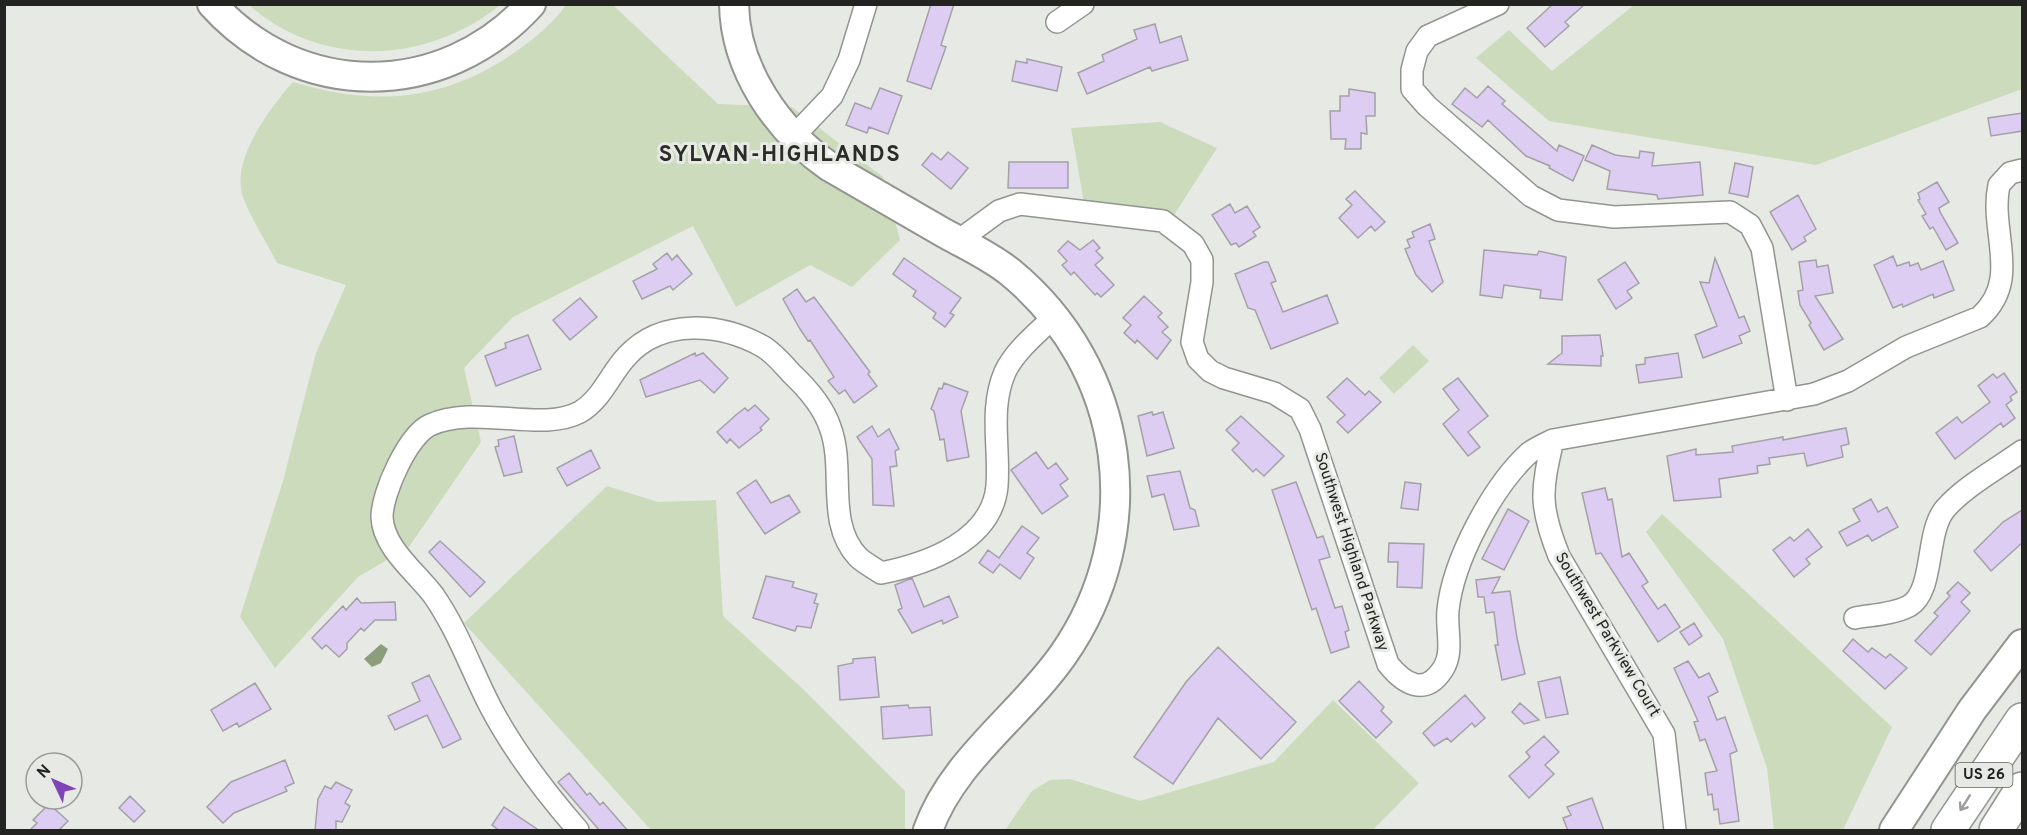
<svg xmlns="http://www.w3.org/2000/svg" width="2027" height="835" viewBox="0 0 2027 835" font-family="Overpass,sans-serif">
  <rect width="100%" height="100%" fill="#e7eae4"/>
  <!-- green -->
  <path fill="#cbdbbb" d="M249 5H500C428 64 321 69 249 5Z
    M566 5H613L718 104 792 107 883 177 900 240 852 287 810 265 736 307 693 226 513 317 464 368 481 442 409 547 358 577 275 668 240 617 283 481 316 353 346 285 277 263C266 241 251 219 243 197 230 160 270 108 293 82 371 106 439 102 508 57 529 43 552 25 566 5Z
    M1634 5H2022V89L1816 165 1549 121 1476 58 1509 30 1552 71Z
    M1160 122 1217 148 1174 215 1149 209 1084 203 1071 128Z
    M1413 345 1429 361 1394 394 1379 378Z
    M607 486 658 502 716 500 723 616 804 690 905 791V830H651L464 623Z
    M1662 514 1892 727 1843 830H1774L1767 768 1723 639 1646 532Z
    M1333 700 1419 783 1373 830H1005L1032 791 1050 780 1070 779 1140 801 1274 762Z"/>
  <!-- water -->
  <path fill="#8c9d7b" d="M381 644 388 649 381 663 372 667 364 659Z"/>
  <!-- building -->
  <path fill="#ddcdf2" stroke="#a3a1a7" stroke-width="1.5" d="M931 4H954L941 45 946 47 931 89 907 81Z
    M1553 4H1585L1565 22 1569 26 1545 47 1527 28Z
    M1155 24 1160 43 1181 36 1188 60 1152 71 1150 67 1087 94 1078 73 1104 61 1102 55 1137 39 1134 30Z
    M1027 59 1062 67 1057 91 1012 81 1016 61 1027 63Z
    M1488 86 1505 101 1502 104 1557 151 1559 145 1584 156 1573 181 1549 168 1550 166 1526 156 1488 120 1482 127 1452 104 1465 88 1477 98Z
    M880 88 902 96 888 134 869 127 867 133 846 125 855 103 871 109Z
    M1349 89 1375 93V116H1366L1367 134 1361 133V149H1345L1346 139H1331L1330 111H1340V96H1349Z
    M2022 113V131L1991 136 1988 118Z
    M1592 145 1615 155 1639 158 1640 151 1654 153 1652 166 1700 162 1703 195 1658 199 1657 195 1607 189 1610 171 1585 160Z
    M948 152 968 168 951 189 922 165 932 153 941 160Z
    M1009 162H1068V188H1008Z
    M1735 163 1753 167 1748 197 1729 193Z
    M1937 182 1949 202 1939 208 1940 212 1958 243 1946 250 1933 227 1930 229 1922 216 1926 214 1918 200 1920 199 1918 193Z
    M1355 191 1385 222 1375 231 1371 226 1358 238 1339 218 1352 205 1346 199Z
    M1798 195 1816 229 1804 237 1806 241 1792 250 1770 212Z
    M1230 204 1235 213 1247 206 1260 227 1253 232 1256 236 1239 247 1236 243 1231 245 1212 215Z
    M1430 224 1435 239 1429 241 1443 282 1432 292 1416 275 1405 249 1410 247 1407 240 1414 237 1412 232Z
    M1093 240 1100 248 1096 251 1103 258 1095 265 1114 285 1101 297 1097 293 1095 295 1074 272 1071 275 1062 265 1067 261 1058 251 1068 241 1080 250Z
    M1484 250 1537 255 1539 251 1566 257 1562 300 1540 298 1541 290 1504 285 1502 298 1480 295Z
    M667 253 672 260 677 255 692 274 673 290 670 286 642 299 633 281 657 269 653 264Z
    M1893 256 1897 266 1909 262 1910 266 1918 263 1921 270 1943 261 1954 290 1934 298 1933 294 1903 307 1902 304 1893 308 1874 265Z
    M904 258 961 298 950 313 954 315 945 327 933 318 936 313 913 296 916 291 893 274Z
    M1715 258 1739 318 1744 316 1750 331 1739 336 1742 343 1703 358 1695 335 1717 326 1700 282 1709 283Z
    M1816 260 1817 267 1828 265 1833 293 1815 296 1843 339 1824 350 1809 325 1811 323 1800 305 1798 291 1803 290 1799 262Z
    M1264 262H1268L1276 281 1271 283 1283 312 1327 295 1338 323 1271 349 1255 310 1248 308 1235 274Z
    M1625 262 1639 283 1627 291 1632 298 1616 309 1598 280Z
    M797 289 806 302 814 297 870 372 868 374 877 386 854 403 845 390 839 394 828 381 834 377 810 340 808 341 800 329 783 299Z
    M1144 296 1162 313 1158 317 1168 327 1162 332 1171 340 1157 359 1137 340 1135 343 1124 333 1131 325 1123 318Z
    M580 298 597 317 570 340 553 320Z
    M528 335 541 369 496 386 485 356 506 348 505 343Z
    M1600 335 1603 356H1601V366L1548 364 1562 353V336Z
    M695 353 696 356 703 353 728 378 714 393 700 380 646 397 640 380Z
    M1678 353 1682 377 1639 383 1636 365 1645 364V358Z
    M2004 373 2017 392 2010 397 2012 400 2006 405 2015 418 2003 427 2001 423 1955 459 1936 433 1957 417 1962 423 1990 402 1978 386 1993 374 1997 378Z
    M1347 378 1365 395 1369 391 1381 402 1348 433 1337 422 1345 415 1327 397Z
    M1458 378 1488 416 1468 432 1480 447 1468 456 1443 424 1459 410 1443 389Z
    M944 383 968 392 961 411 969 457 947 461 944 439 940 440 934 411 931 409 939 388 942 389Z
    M755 405 769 419 760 428 762 430 739 448 730 439 727 443 717 432 737 414 745 408 748 411Z
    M1152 412 1153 415 1163 412 1174 448 1147 456 1138 416Z
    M1241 416 1284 456 1264 476 1256 469 1253 472 1232 450 1239 443 1226 430Z
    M872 426 878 437 889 429 899 449 895 451 897 466 890 467 894 506 873 505 872 459 857 437Z
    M1846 428 1849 444 1841 446 1843 457 1807 466 1804 453 1769 458 1770 464 1757 466 1758 473 1719 479 1721 497 1674 501 1667 456 1696 449V455L1733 452 1732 446 1783 437V440Z
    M514 436 522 472 504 476 495 447 499 446 498 440Z
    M591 450 600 468 567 486 557 468Z
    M1036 452 1048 469 1056 463 1068 479 1060 485 1068 496 1042 514 1011 470Z
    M1180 471 1190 508 1195 510 1199 526 1174 530 1164 494 1152 497 1147 476Z
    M756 480 771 503 789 495 800 512 765 534 737 493Z
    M1296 482 1317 538 1323 536 1330 557 1319 560 1335 608 1342 606 1349 630 1345 632 1349 647 1331 653 1316 608 1312 610 1272 490Z
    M1405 482 1421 484 1418 510 1401 508Z
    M1605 488 1608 500 1612 499 1622 557 1629 553 1648 582 1642 586 1658 609 1665 604 1680 627 1658 642 1601 553 1596 554 1582 493Z
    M1871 499 1878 512 1887 507 1898 527 1872 541 1868 535 1847 546 1839 532 1860 521 1853 509Z
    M1508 509 1529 521 1504 570 1482 559Z
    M2022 510V543L1991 571 1974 551 2003 522Z
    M1022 526 1039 538 1027 553 1034 558 1020 579 1000 564 993 573 979 563 988 550 999 558Z
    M1808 529 1822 547 1806 559 1810 564 1794 577 1773 550 1790 537 1794 541Z
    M440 541 485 582 470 597 429 552Z
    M1389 543 1424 544 1422 588 1397 587 1398 562H1388Z
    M766 576 794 582 792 587 817 594 814 603 818 604 811 628 797 626 795 631 753 618Z
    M1500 577 1492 593 1510 591 1517 638 1525 674 1502 680 1495 645H1498L1494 612 1486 613 1484 597H1478L1476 580Z
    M912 578 924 607 949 596 958 617 943 624 942 620 912 633 898 610 902 608 895 585Z
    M1958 582 1970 593 1961 602 1970 611 1931 655 1915 641 1938 616 1934 613 1950 596 1947 593Z
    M357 598 361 603 395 602 396 620H375L364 631 361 628 347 643V649L339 657 326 645 322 649 312 638 343 606 346 610Z
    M1694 623 1702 636 1689 645 1680 632Z
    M1853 639 1868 652 1872 648 1886 658 1890 654 1907 668 1885 689 1843 651Z
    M1218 647 1296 722 1261 759 1218 718 1173 784 1134 757 1186 682Z
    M875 657 879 697 840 700 838 666 853 663V659Z
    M1688 661 1699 678 1709 673 1718 692 1708 697 1717 720 1725 717 1737 751 1730 754 1739 821 1720 824 1718 809 1714 810 1712 794 1708 795 1705 773 1717 771 1705 739 1700 741 1694 722 1698 721 1674 668Z
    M429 675 461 739 443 748 427 715 395 730 388 716 420 701 412 683Z
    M1560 677 1568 714 1546 718 1538 682Z
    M1359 681 1384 707 1381 711 1392 722 1376 738 1339 701Z
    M255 683 271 709 239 727 237 723 223 731 211 710Z
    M1465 695 1485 718 1475 727 1472 723 1451 742 1447 738 1434 746 1423 733Z
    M1520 703 1539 720 1524 724 1512 712Z
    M908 705 909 708 930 707 932 735 883 739 881 707Z
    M1544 736 1559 752 1545 765 1554 774 1529 798 1509 776 1530 757 1526 752Z
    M285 760 294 783 285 787 287 791 234 813 223 823 207 807 231 782Z
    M569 773 587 795 590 793 600 805 603 802 628 831H600L558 782Z
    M336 782 352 790 345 803 350 806 342 822 336 821V831H315L318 799 325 786 331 789Z
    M130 796 145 811 134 822 119 808Z
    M1592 798 1604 831H1568L1563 818 1571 815 1567 807Z
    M49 804 68 821 58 831H29L37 823 33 820Z
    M504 807 540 831H500L492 825Z"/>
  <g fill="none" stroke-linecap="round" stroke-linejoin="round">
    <defs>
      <path id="street" d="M1498 4 1428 36 1417 51 1412 70V89L1427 106 1531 196 1558 210 1614 217 1730 212 1750 225 1762 248 1787 400
        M1057 22 1083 4
        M793 137 832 96 849 60 866 4
        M958 241 999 211 1020 204 1163 221 1193 244 1202 260V282L1192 342 1198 359 1210 371 1224 378 1274 393 1300 409 1310 429 1388 664C1404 684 1425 697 1443 669 1454 652 1446 630 1448 610 1453 561 1492 487 1529 453 1536 448 1545 444 1553 440L1814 394 1848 381 1906 347 1980 317C2022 279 1989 232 1999 185L2010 173 2022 170
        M1553 440C1541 491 1539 506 1559 556L1664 734 1675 830
        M1855 618C1872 615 1894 614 1909 606 1935 591 1925 533 1945 509 1965 486 1997 469 2022 451
        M578 830C545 792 514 752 490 706 471 669 458 631 434 596 417 573 383 548 382 517 382 493 408 435 430 425 476 404 541 433 580 412 602 399 610 374 627 356 662 318 720 323 762 346 773 352 783 364 791 373 807 388 823 406 830 427 846 469 825 522 858 557 864 563 874 568 881 573 927 564 992 541 997 486 1000 447 989 409 1005 372 1015 351 1037 333 1054 317"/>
      <path id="secondary" d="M212 4C299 101 443 101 531 4
        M734 4C735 70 778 131 830 167 868 189 906 211 944 233 966 245 990 256 1010 272 1127 368 1149 532 1063 655 1021 715 953 760 928 830
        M1894 830 1972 710 2022 644"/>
      <path id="highway" d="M1948 830 2022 720
        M1996 830 2022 789"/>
    </defs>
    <!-- street casing -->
    <use href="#street" stroke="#92948f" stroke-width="24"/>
    <!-- secondary casing -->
    <use href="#secondary" stroke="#92948f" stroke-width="32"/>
    <!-- highway casing -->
    <use href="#highway" stroke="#92948f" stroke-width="36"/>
    <!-- street -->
    <use href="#street" stroke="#fff" stroke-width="21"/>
    <!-- secondary -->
    <use href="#secondary" stroke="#fff" stroke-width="28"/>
    <!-- highway -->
    <use href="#highway" stroke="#fff" stroke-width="33"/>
  </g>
  <!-- one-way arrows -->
  <defs><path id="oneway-shaft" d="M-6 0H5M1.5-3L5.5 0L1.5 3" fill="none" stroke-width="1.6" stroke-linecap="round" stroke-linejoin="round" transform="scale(1.5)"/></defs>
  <use stroke="#9c9c9c" href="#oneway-shaft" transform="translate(1965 803) rotate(122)"/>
  <g text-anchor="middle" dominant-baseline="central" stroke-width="6" stroke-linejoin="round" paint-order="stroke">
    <!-- shield labels -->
    <rect fill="#e7eae4" stroke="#5e5f5c" stroke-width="1.5" x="1955.5" y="763" width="57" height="24" rx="4.5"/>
    <g font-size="15" font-weight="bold" fill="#232422">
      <text x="1984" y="775">US 26</text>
    </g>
    <!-- street labels -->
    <g font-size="16" fill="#232422" stroke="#e7eae4">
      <text transform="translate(1351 552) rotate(72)">Southwest Highland Parkway</text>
      <text transform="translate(1607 635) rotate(59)">Southwest Parkview Court</text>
    </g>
    <!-- district labels -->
    <g font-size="22" font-weight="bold" letter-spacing="1.5" fill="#2a2c27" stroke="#e7eae4">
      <text x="780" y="155">SYLVAN-HIGHLANDS</text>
    </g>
  </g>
  <!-- border -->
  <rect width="2027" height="835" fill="none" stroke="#232422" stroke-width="12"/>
  <!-- north arrow -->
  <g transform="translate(54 781) rotate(314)"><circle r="28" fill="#e7eae4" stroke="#999b96" stroke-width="1.5"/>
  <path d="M0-4.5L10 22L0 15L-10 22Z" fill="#8043b9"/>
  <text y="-9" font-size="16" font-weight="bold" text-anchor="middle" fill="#232422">N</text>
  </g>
</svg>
